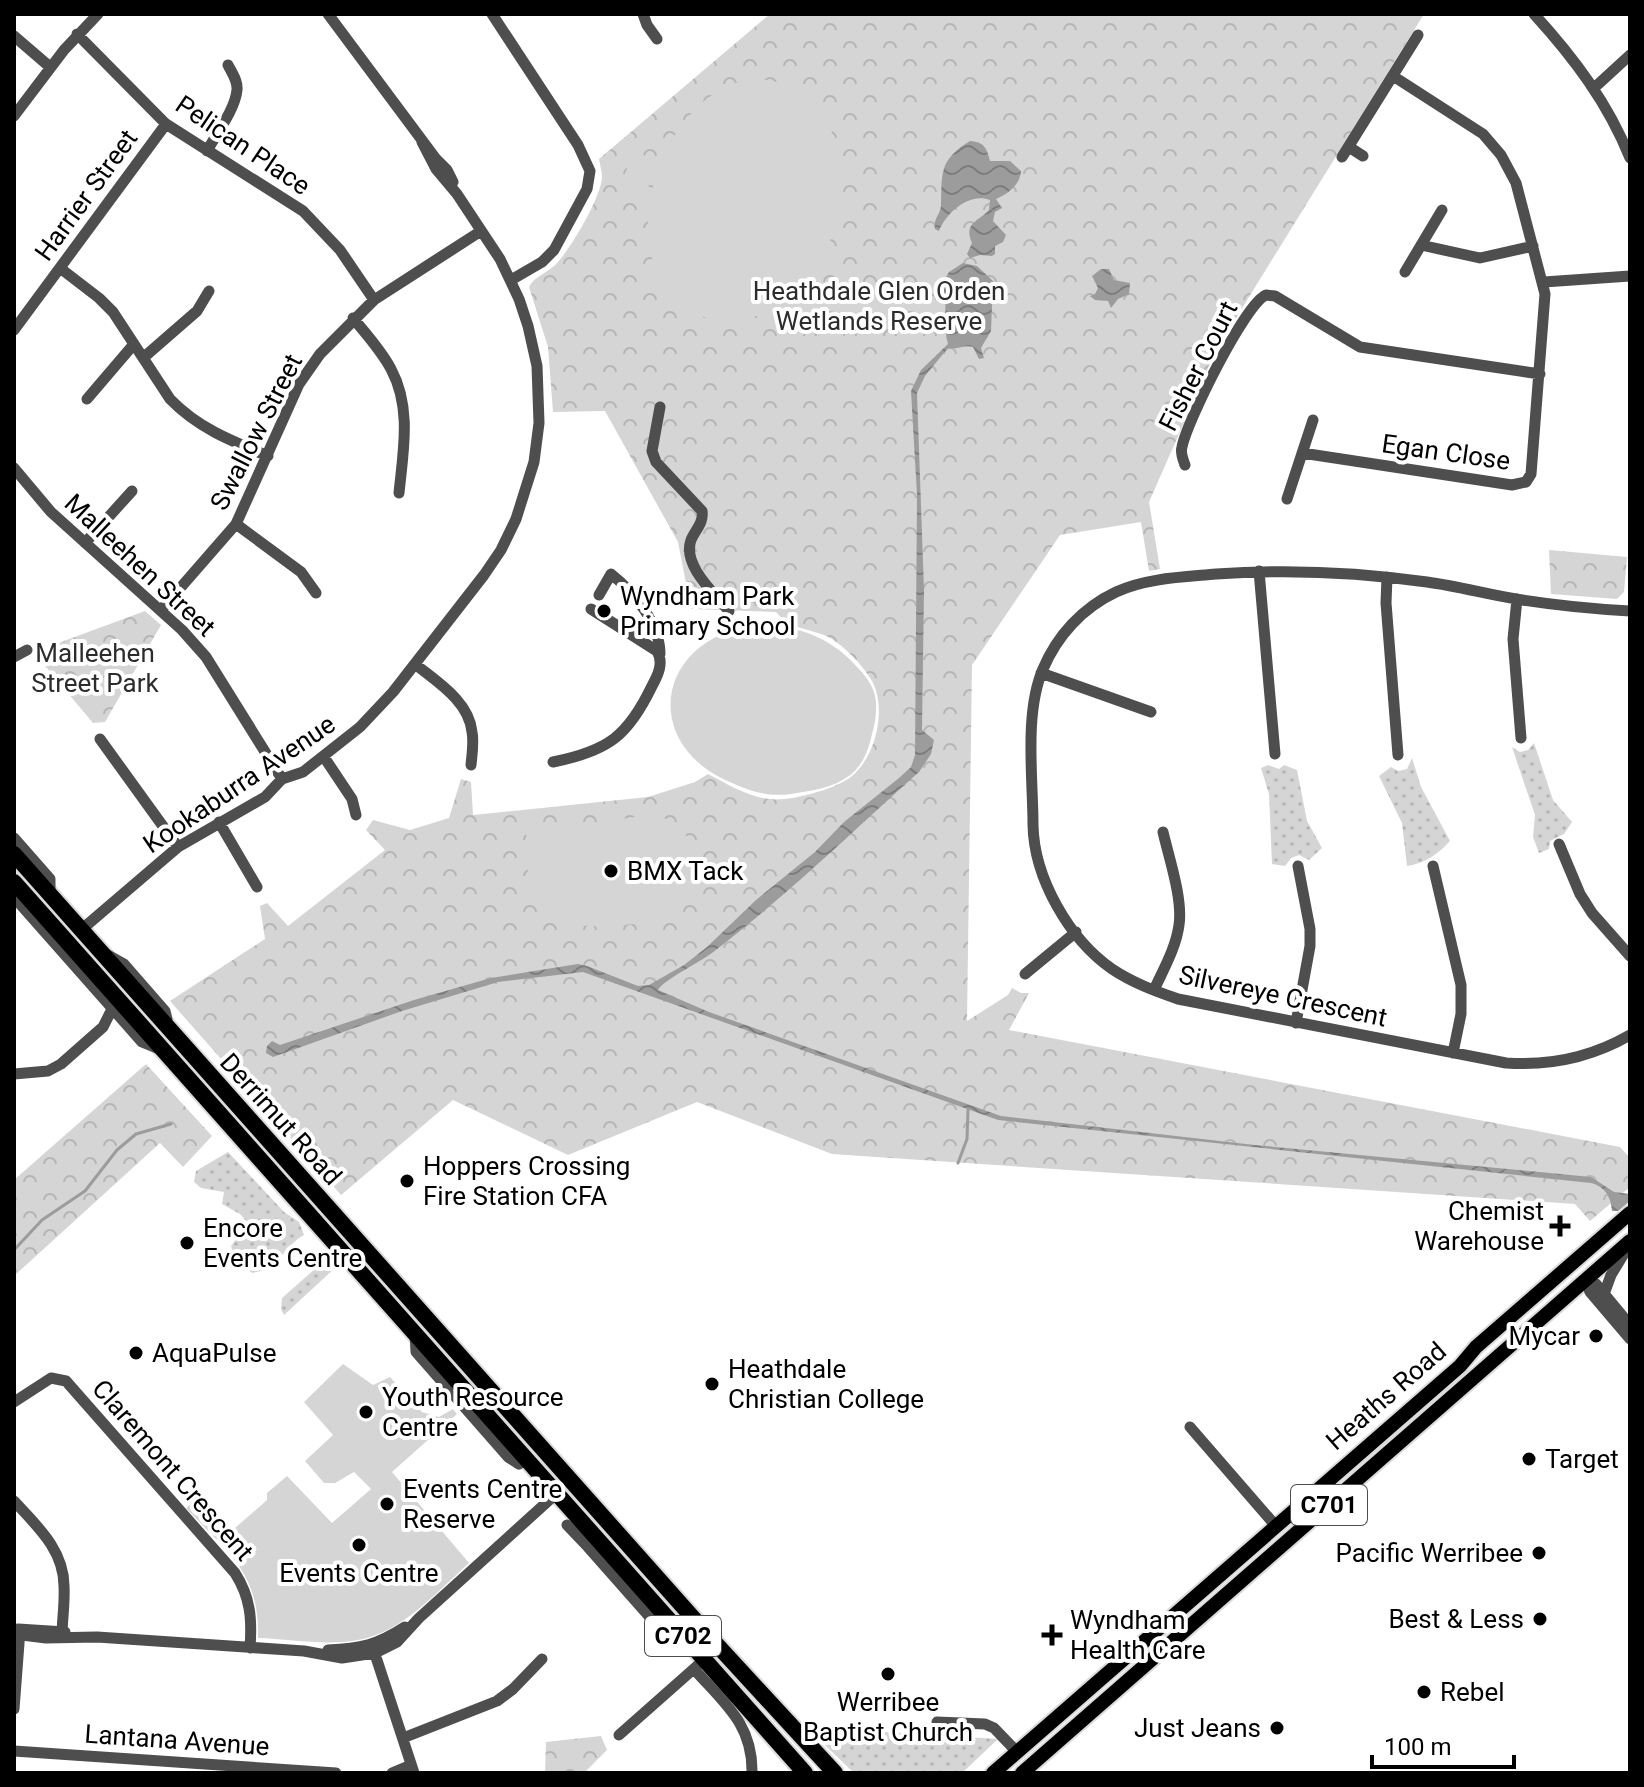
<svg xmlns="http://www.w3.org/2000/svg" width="1644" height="1787" viewBox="0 0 1644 1787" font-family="Roboto,sans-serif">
  <defs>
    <pattern id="grass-dots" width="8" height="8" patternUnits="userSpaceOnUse" patternTransform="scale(2)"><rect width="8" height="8" fill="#d5d5d5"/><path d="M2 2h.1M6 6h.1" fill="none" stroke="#b5b5b5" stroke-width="1.8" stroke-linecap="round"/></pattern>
    <pattern id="park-crowns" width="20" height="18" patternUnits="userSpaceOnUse" patternTransform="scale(2)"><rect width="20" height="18" fill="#d5d5d5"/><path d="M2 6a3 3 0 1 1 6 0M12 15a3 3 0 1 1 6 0" fill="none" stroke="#b5b5b5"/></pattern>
    <pattern id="water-waves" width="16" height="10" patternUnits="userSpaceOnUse" patternTransform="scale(2)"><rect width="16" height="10" fill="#9c9c9c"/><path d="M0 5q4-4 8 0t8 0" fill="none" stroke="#7d7d7d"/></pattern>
  </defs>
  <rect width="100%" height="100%" fill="#fff"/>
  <!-- grass -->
  <path fill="url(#grass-dots)" d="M1534 743 1553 800 1572 822 1564 834 1550 841 1549 849 1539 853 1533 837 1535 815 1512 747 1520 752 1528 750Z
    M1412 758 1421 787 1450 841C1437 855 1425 863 1407 866L1402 823 1379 776 1391 767 1398 771 1407 769Z
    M1268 765 1279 769 1284 765 1297 770 1307 821 1322 848 1309 860 1299 855 1291 858 1285 866 1272 864 1269 794 1261 768Z
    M228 1152 284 1212 299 1222 304 1235C287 1244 290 1254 271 1261L266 1270 252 1273 247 1269 243 1271 245 1260 235 1257 231 1246 248 1223 240 1214 222 1204 224 1192 201 1188 194 1182 196 1171Z
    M324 1261 336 1267 284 1315 281 1309 282 1298Z
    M806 1727 998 1739 962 1773H854Z"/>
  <!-- park -->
  <path fill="url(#park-crowns)" d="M770 14H1424L1215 352 1149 502 1160 569 1149 571 1141 522 1060 535 972 665 967 1021 1008 995 1012 988 1021 993H1029L1009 1030 1620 1147 1630 1158V1187L1590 1221 1575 1204 832 1154 697 1102 568 1155 453 1100 341 1195 170 1001 265 939 260 906 267 903 288 926 385 850 366 830 373 820 410 830 449 818 461 779 471 782 473 815 648 797 695 782 708 774C727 784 748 797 770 799 789 802 837 789 852 776 876 756 887 709 872 681 863 665 841 642 824 635 805 628 789 628 776 612L691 609 678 542 605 411 553 412 548 347 529 287C534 276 550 272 558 262 572 246 600 199 602 178 602 171 600 165 599 159Z
    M1549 550 1627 557 1624 592 1617 599 1551 594Z
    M145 611 161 625 105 722 93 723 41 661 45 648Z
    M146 1064 212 1136 183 1167 160 1143 14 1276V1180Z
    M601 1736 607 1750 584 1773H545L546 1742Z"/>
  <!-- pitch -->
  <path fill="#d5d5d5" d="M759 79C842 88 857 182 828 246 817 271 796 295 772 308 756 317 739 324 721 321 594 302 650 83 759 79Z
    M632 152 657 159 643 205 618 198Z
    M760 625C797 625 832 638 857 667 864 674 871 683 874 692 878 706 876 720 872 734 869 749 862 767 849 776 833 788 810 791 791 794 769 797 752 792 732 783 636 743 658 634 760 625Z
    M649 815C658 817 670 818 677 825 701 845 702 894 676 912 657 926 570 933 551 917 538 906 539 888 528 875L526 829 547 821 548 829Z
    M343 1364 373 1385 390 1377 422 1412 439 1417 453 1409 457 1414 392 1472 469 1563C440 1589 409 1625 370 1637 336 1648 293 1639 258 1638 260 1572 227 1552 186 1508L194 1501 227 1535 267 1500V1493L287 1476 332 1523 371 1489 354 1472 335 1483H324L305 1461 333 1435 304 1402Z"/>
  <!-- water -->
  <path fill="url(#water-waves)" d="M970 141C985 142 987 149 990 161H1010L1021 171C1020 185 1008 194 996 199L1002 208 995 212 993 221 1006 235 1003 242 995 246V254L992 256 980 255 970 258 967 254 972 243C963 223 979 221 989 210L990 200C969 192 946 213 939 231L935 229C933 219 940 215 941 206 942 172 939 160 970 141Z
    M963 263 977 266 993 281 991 331 981 348 984 358 979 359 973 347C964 344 957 350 948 348L925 376 917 393 924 590 922 730 934 740 931 754 919 772C851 833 785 897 712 953 700 962 662 981 658 990L709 1012 1001 1116 1255 1145 1591 1177 1614 1192 1630 1194V1201L1618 1211H1612C1611 1198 1606 1187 1591 1183L998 1120 583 972 498 982 402 1011 273 1057 266 1053 267 1046 272 1041 280 1045 414 1000 491 978 534 971 578 964 587 966 638 986 649 985 684 965 707 947 756 900 815 852 844 822 899 778 911 767 915 755 917 495 911 391 921 370 948 344C942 324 949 304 942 284L949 272Z
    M1101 269H1109L1114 280 1130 283 1129 294 1118 299 1111 308 1108 301 1095 300 1090 296 1095 294 1098 288 1092 276Z"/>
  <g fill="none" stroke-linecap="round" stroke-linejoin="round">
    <!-- stream -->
    <path stroke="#9c9c9c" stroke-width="3" d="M958 1163 967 1139 968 1110
      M14 1250 42 1220 85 1191 117 1150 136 1134 171 1124"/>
    <defs>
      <path id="major" d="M993 1773 1460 1366 1476 1347 1630 1213
        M1022 1773 1630 1241"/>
      <path id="highway" d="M14 854 718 1646 835 1773
        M14 882 805 1773"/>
    </defs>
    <!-- major casing -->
    <use href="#major" stroke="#dbdbdb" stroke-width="18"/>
    <!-- highway casing -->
    <use href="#highway" stroke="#dbdbdb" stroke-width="20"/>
    <!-- minor -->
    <path stroke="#4e4e4e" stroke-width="11" d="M328 14 436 159 447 170 453 182
      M492 14 578 145 590 171 587 189 554 250 542 262 511 280
      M643 14 647 25 657 39
      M1534 14C1574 58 1608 103 1630 158
      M77 34 166 124 303 211 340 250 374 300
      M14 36 50 67
      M1594 88 1630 55
      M14 116 64 50 98 14
      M1349 147 1363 156
      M207 151C216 134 235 110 237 90 238 81 232 73 228 65
      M1342 157 1418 35
      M1421 245 1480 258 1533 246
      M60 268 99 298 113 312 170 399C198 428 231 441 268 456
      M1405 272 1442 210
      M1544 282 1630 276
      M353 318C366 334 381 350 391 369 412 408 403 452 399 493
      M14 330 166 124
      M143 358 197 311 209 291
      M87 399 134 344
      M660 407 652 451 656 462 702 511C704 523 695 530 691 540 682 565 714 593 729 611
      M1302 453 1512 485 1526 482 1531 474 1545 294 1516 183 1501 155 1483 134 1393 76
      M1185 465C1183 459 1180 453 1182 447 1187 421 1245 304 1266 295L1275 296 1360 347 1540 374
      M14 468 51 512 182 630 206 657 282 779
      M1287 499 1313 420
      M236 524 301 572 316 593
      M85 543 132 491
      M1259 571 1275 754
      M1387 577 1386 603 1398 755
      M599 595 611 574C634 592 660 624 660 654
      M1517 599 1513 639 1521 738
      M161 610 236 524 299 384 320 354 374 300 481 231
      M1630 611C1592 609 1553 605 1516 599 1486 594 1457 586 1427 582 1357 572 1287 569 1216 574 1184 577 1146 578 1116 592 1082 608 1057 636 1043 669 1024 713 1033 778 1033 825 1034 878 1069 939 1112 969 1133 983 1155 991 1178 999L1506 1063C1550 1066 1592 1057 1630 1035
      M14 657 27 650
      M415 664C437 682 469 701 472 732 474 742 472 754 471 765
      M1041 673 1151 712
      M100 739 178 847
      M324 757 352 799 356 815
      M553 762C608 751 628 736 652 686 658 675 664 663 657 651L591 609
      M219 822 257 887
      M14 838 50 879V895
      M1559 844 1580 894 1592 913 1630 956
      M1433 866 1461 985V1014L1453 1053
      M14 897 142 1042 164 1051
      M81 930 178 847 265 797 282 779 303 772 360 727 393 692 484 575 501 550 516 519 534 462 539 423 537 366 528 326 519 299 500 259 457 194 436 169 422 142
      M106 954 124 964 165 1011 167 1019 164 1025
      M1025 974 1076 932
      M1154 990C1163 970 1176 948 1179 925 1183 899 1169 858 1163 832
      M1296 1023 1310 946V929L1298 866
      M14 1074 48 1071 61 1064 103 1027 112 1009
      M1585 1280 1590 1292 1630 1339
      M1585 1280 1596 1284 1630 1325
      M1604 1294 1611 1275 1628 1247
      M415 1333 416 1352 508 1457 519 1464 526 1458
      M14 1402 51 1378 66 1381 235 1573C251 1598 252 1620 250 1648
      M1190 1427 1275 1525
      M14 1501C37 1526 64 1550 64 1586 65 1603 62 1620 62 1637
      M567 1525 588 1547
      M595 1536 588 1547 664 1633 671 1636 679 1631
      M18 1629 65 1632
      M14 1634 46 1638 97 1637 304 1651 342 1658 375 1653 397 1642 419 1618 557 1493
      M372 1645 414 1773
      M328 1650C361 1649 377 1645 405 1627
      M694 1669C724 1703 753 1724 752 1773
      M14 1709 20 1630
      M937 1722 985 1724 994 1728 1017 1752
      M619 1735 697 1666
      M403 1738 497 1701 513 1689 542 1659
      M14 1751 336 1773
      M392 1773 411 1765"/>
    <!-- major -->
    <use href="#major" stroke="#000" stroke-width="14"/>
    <!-- highway -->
    <use href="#highway" stroke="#000" stroke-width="16"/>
  </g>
  <!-- markers -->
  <g fill="#000" stroke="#fff" stroke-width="3">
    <circle cx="604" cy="611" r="8"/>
    <circle cx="611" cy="871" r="8"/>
    <circle cx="407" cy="1181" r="8"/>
    <path d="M1556 1214h8v8h8v8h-8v8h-8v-8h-8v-8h8z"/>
    <circle cx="187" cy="1243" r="8"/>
    <circle cx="1596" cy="1336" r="8"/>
    <circle cx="136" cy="1353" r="8"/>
    <circle cx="712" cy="1384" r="8"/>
    <circle cx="366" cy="1412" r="8"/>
    <circle cx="1529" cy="1459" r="8"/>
    <circle cx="387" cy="1504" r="8"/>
    <circle cx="359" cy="1545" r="8"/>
    <circle cx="1539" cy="1553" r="8"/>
    <circle cx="1540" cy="1619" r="8"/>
    <path d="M1048 1623h8v8h8v8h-8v8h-8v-8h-8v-8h8z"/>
    <circle cx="888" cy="1674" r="8"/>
    <circle cx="1424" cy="1692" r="8"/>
    <circle cx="1277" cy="1728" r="8"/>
  </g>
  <g text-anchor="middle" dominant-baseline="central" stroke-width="8" stroke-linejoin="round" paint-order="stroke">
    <!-- shield labels -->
    <g fill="#fff" stroke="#4c4c4c" stroke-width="2">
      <rect x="1291" y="1485" width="76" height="40" rx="6"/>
      <rect x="645" y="1616" width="76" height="40" rx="6"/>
    </g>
    <g font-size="24" font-weight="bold" fill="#000">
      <text x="1329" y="1505">C701</text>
      <text x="683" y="1636">C702</text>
    </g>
    <!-- street labels -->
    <g font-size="26" fill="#000" stroke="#fff">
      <text transform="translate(243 145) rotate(34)">Pelican Place</text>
      <text transform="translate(86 195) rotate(-54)">Harrier Street</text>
      <text transform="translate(1198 366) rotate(-63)">Fisher Court</text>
      <text transform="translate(256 432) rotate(-63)">Swallow Street</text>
      <text transform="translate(1446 452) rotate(8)">Egan Close</text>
      <text transform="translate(140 565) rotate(43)">Malleehen Street</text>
      <text transform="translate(239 784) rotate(-34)">Kookaburra Avenue</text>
      <text transform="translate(1283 996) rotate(12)">Silvereye Crescent</text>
      <text transform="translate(281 1119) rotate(48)">Derrimut Road</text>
      <text transform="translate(1386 1396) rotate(-41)">Heaths Road</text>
      <text transform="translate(173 1470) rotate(49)">Claremont Crescent</text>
      <text transform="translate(177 1740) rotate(4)">Lantana Avenue</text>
    </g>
    <!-- park labels -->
    <g font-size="26" fill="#2c2c2c" stroke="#fff">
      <text x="879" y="291">Heathdale Glen Orden<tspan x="879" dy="30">Wetlands Reserve</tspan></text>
      <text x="95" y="653">Malleehen<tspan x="95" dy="30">Street Park</tspan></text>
    </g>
    <!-- poi labels -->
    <g font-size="26" fill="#000" stroke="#fff" text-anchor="start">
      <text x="620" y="596">Wyndham Park<tspan x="620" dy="30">Primary School</tspan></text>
      <text x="627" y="871">BMX Tack</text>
      <text x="423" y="1166">Hoppers Crossing<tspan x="423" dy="30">Fire Station CFA</tspan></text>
      <text x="1544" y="1211" text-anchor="end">Chemist<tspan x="1544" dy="30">Warehouse</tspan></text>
      <text x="203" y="1228">Encore<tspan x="203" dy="30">Events Centre</tspan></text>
      <text x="1580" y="1336" text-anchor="end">Mycar</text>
      <text x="152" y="1353">AquaPulse</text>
      <text x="728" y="1369">Heathdale<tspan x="728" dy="30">Christian College</tspan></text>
      <text x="382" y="1397">Youth Resource<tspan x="382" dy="30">Centre</tspan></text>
      <text x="1545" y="1459">Target</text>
      <text x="403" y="1489">Events Centre<tspan x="403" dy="30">Reserve</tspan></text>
      <text x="1523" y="1553" text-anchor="end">Pacific Werribee</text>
      <text x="359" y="1573" text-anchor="middle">Events Centre</text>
      <text x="1524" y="1619" text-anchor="end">Best &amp; Less</text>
      <text x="1070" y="1620">Wyndham<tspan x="1070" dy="30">Health Care</tspan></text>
      <text x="1440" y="1692">Rebel</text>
      <text x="888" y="1702" text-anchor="middle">Werribee<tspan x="888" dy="30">Baptist Church</tspan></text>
      <text x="1261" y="1728" text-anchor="end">Just Jeans</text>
    </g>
  </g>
  <!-- border -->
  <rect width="1644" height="1787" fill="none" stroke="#000000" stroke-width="32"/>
  <!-- scale -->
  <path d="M1372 1755v12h142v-12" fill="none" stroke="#000000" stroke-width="4"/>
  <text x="1384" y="1755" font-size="24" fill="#000000" stroke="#ffffff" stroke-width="6" paint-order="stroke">100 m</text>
</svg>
